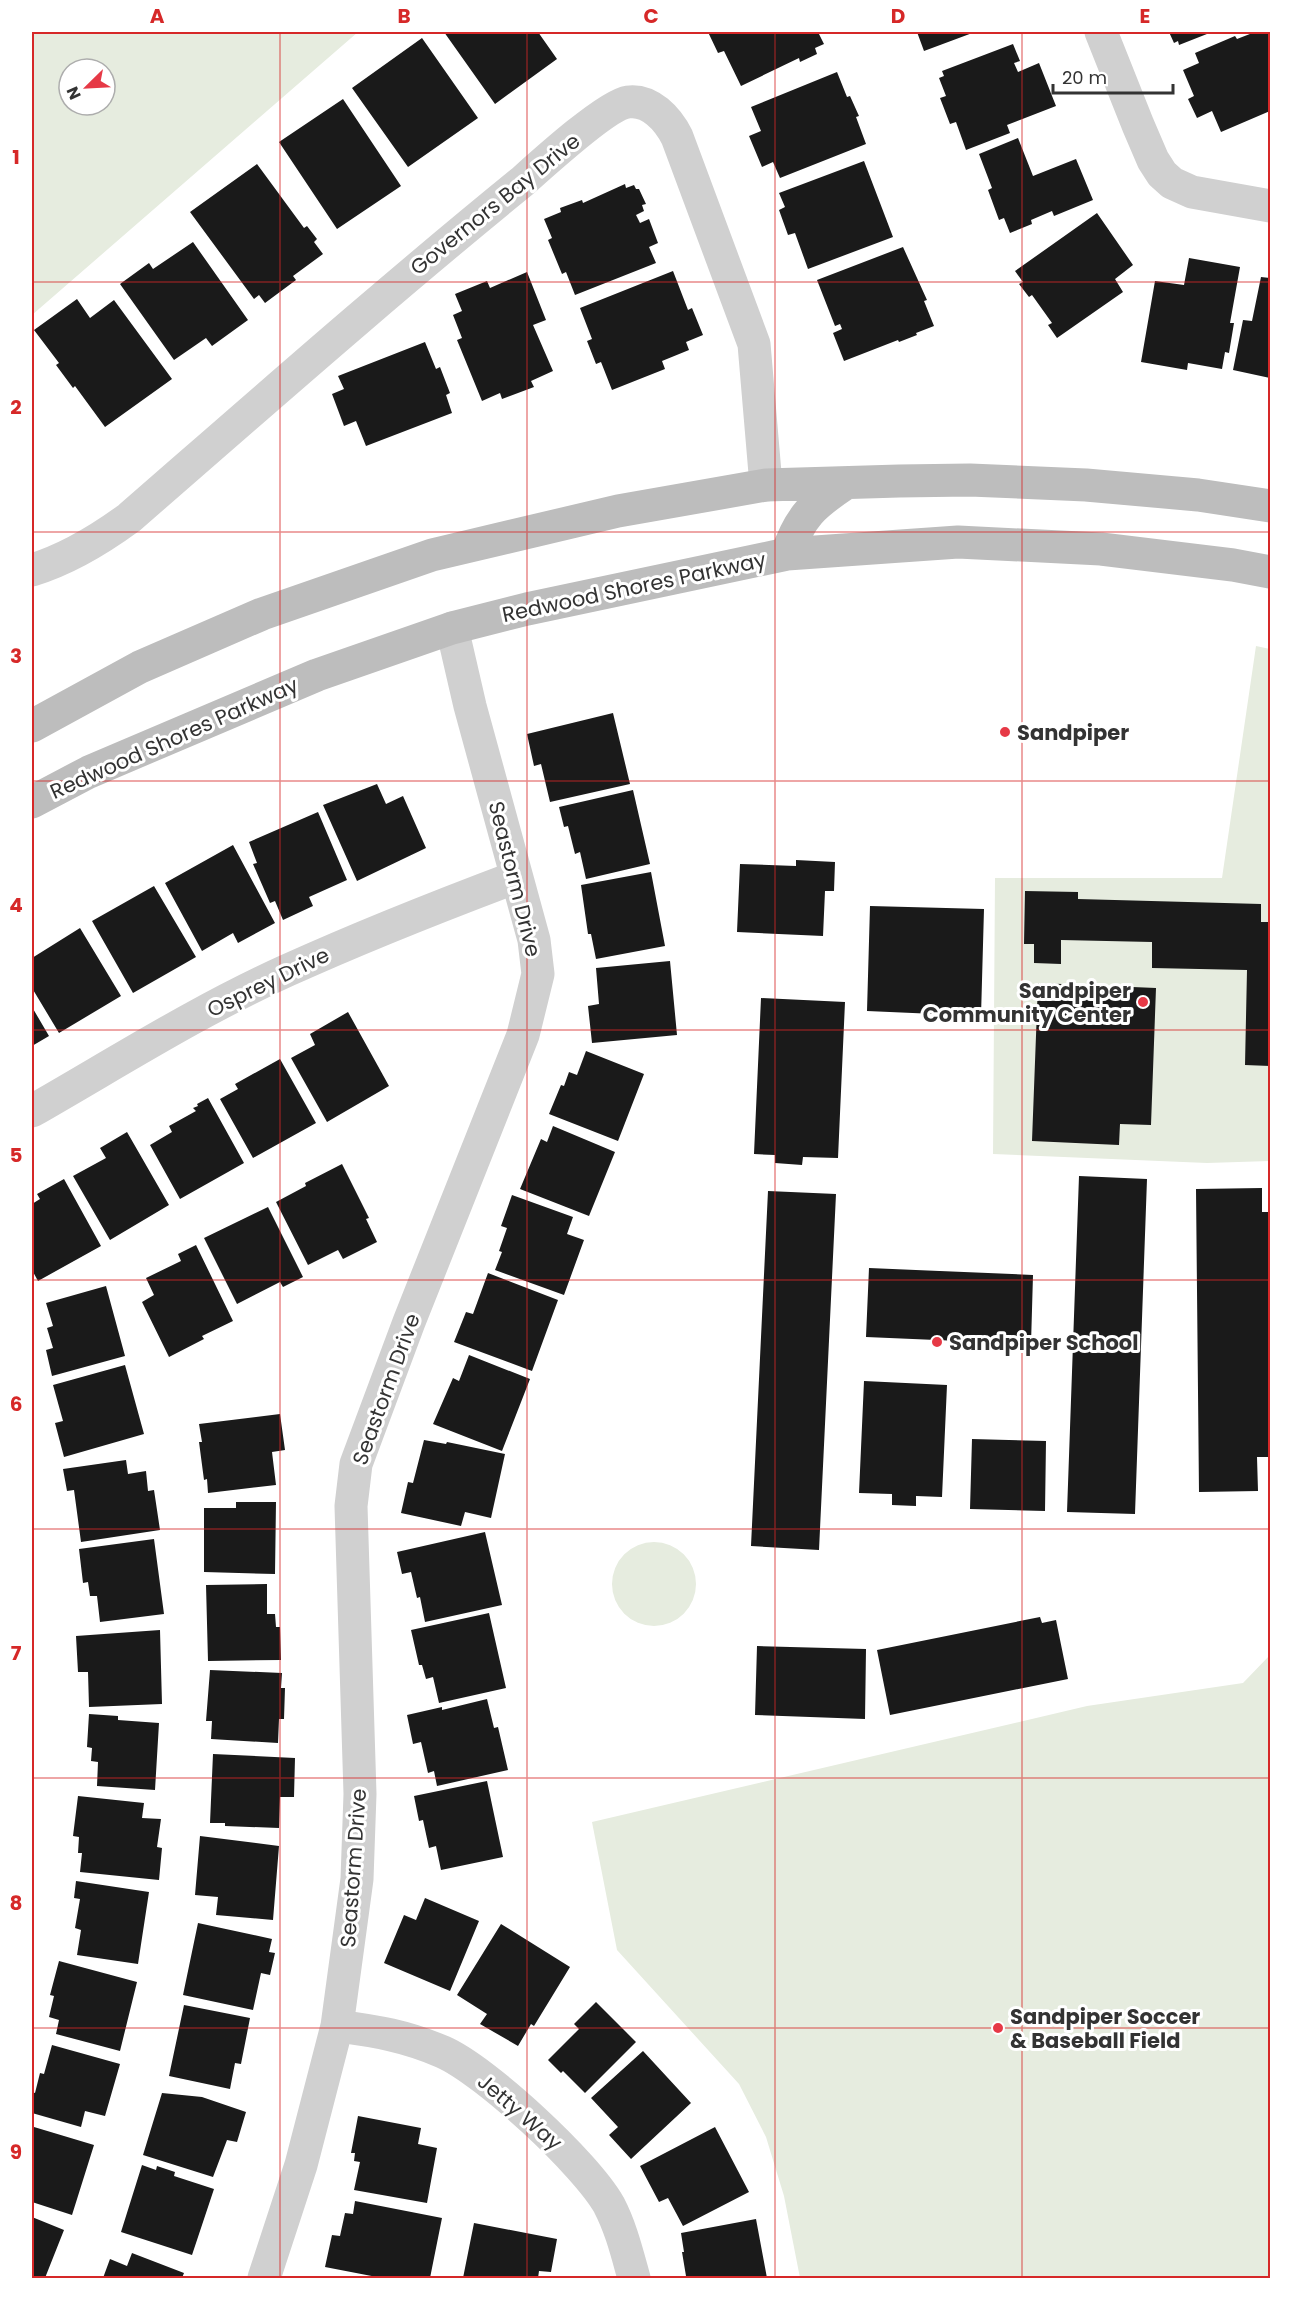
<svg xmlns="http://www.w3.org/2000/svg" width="1302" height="2310" viewBox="0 0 1302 2310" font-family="Poppins,sans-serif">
  <rect width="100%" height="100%" fill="#fff"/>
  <!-- green -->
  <path fill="#e6ecdf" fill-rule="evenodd" d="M32 32H358L32 315ZM69 69H105V105H69Z
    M1256 646 1270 649V1161L1207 1163 993 1154 995 878H1222Z
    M612 1584a42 42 0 1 1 84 0a42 42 0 1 1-84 0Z
    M1270 1655V2278H800L784 2196 766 2137 739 2084 617 1950 592 1822 1087 1706 1243 1683Z"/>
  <!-- building -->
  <path fill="#1a1a1a" d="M444 32H538L557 59 495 104Z
    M708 32H818L824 44 815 48 817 54 800 62 799 58 741 86 724 51 718 53Z
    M917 32H975L924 51Z
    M1169 32H1212L1179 45 1178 41 1174 43Z
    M1255 32H1270V111L1221 132 1212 111 1197 118 1188 99 1194 96 1183 70 1199 63 1195 53 1235 36 1237 39Z
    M422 38 478 118 408 167 352 88Z
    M1013 44 1020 61 1014 63 1018 72 1039 63 1056 106 1007 125 1010 133 966 150 956 122 950 124 940 98 946 96 939 78 944 76 942 71Z
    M837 72 847 97 850 96 859 116 856 117 866 144 780 178 773 162 762 167 749 136 761 131 751 107Z
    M343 99 401 186 337 229 279 142Z
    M1018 138 1033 176 1076 159 1093 200 1054 216 1052 211 1031 220 1032 224 1010 233 1004 218 999 220 988 190 992 188 979 154Z
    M864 161 893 237 808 269 795 233 788 235 779 210 785 207 779 193Z
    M257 164 304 228 307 226 317 239 314 242 323 254 293 276 296 280 265 303 259 295 254 299 190 212Z
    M625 184 626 188 634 185 636 189H639L646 204 642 205 644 211 636 215 640 223 649 219 658 243 649 247 656 263 575 295 566 272 562 274 548 240 552 238 544 219 561 212 560 208 582 200 583 203Z
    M1097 213 1133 265 1115 279 1123 292 1057 338 1048 325 1052 323 1032 295 1029 297 1019 284 1023 282 1015 271Z
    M193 242 248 320 212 346 206 338 174 360 120 284 149 263 153 269Z
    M903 247 927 300 924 301 934 326 916 333 917 335 899 342 898 340 844 361 833 333 842 329 840 324 835 326 817 280Z
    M1189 258 1240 267 1230 323H1234L1229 353 1225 352 1222 369 1188 363 1187 370 1141 362 1155 281 1184 285Z
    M673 271 688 310 692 308 703 335 686 342 689 350 662 361 665 369 612 390 601 362 596 364 587 341 592 339 580 308Z
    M527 272 546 320 533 325 553 371 531 381 534 387 502 399 500 393 482 401 457 340 462 338 453 315 462 311 455 294 487 281 490 288Z
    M1261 277 1270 278V378L1233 370 1243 320 1252 321Z
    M77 299 90 318 114 300 172 379 105 427 75 386 73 388 56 365 59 363 34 330Z
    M425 342 436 369 440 367 450 393 446 395 452 413 366 446 356 421 344 426 332 394 344 389 338 376Z
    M613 713 630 784 550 802 541 764 534 766 527 734Z
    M377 784 386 804 403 796 426 848 357 881 323 805Z
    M633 790 650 864 586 879 580 852 575 854 568 826 564 827 559 807Z
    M318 812 347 880 309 897 313 906 283 920 275 901 270 903 253 864 257 863 249 842Z
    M233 845 275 923 238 943 233 933 202 951 165 883Z
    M796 860 835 862 834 891H825L823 936 737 932 740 864 796 866Z
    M651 872 665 946 596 959 591 934H588L581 885Z
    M154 886 196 957 133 993 92 921Z
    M1025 891 1078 892V899L1261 904V922H1270V1066L1245 1065 1247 970 1152 968V942L1061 940V964L1034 963V944H1024Z
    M870 906 984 909 981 1016 867 1011Z
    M80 928 121 996 59 1033 32 988V958Z
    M670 961 677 1035 592 1043 588 1006 599 1004 596 968Z
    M1038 983 1156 988 1151 1125 1120 1124 1119 1145 1032 1141Z
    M761 998 845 1002 838 1158 803 1157 802 1165 775 1163V1155L754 1154Z
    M32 1007 49 1036 32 1046Z
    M348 1012 389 1086 327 1122 291 1058 315 1045 310 1034Z
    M586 1051 644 1074 618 1141 549 1114 561 1085 564 1086 569 1072 577 1075Z
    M280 1059 316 1123 253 1158 220 1099 238 1089 235 1084Z
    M208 1098 244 1163 180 1199 150 1145 172 1132 169 1126 196 1111 193 1108 198 1106 197 1104Z
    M553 1126 615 1152 589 1216 520 1189 541 1139 547 1142Z
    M127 1132 169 1205 110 1240 73 1176 106 1158 100 1148Z
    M342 1164 369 1218 366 1219 377 1242 343 1259 338 1250 308 1265 276 1202 306 1186 305 1183Z
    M1079 1176 1147 1179 1135 1514 1067 1512Z
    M64 1179 101 1246 38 1281 32 1270V1204L40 1199 37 1194Z
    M1262 1188V1212H1270V1457H1257L1258 1491 1199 1492 1196 1189Z
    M768 1191 836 1194 819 1550 751 1546Z
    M512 1195 573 1217 567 1234 584 1240 564 1295 495 1270 502 1252 499 1251 507 1228 501 1226Z
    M268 1207 303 1277 283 1287 280 1282 237 1304 204 1238Z
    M196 1245 233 1321 202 1336 204 1339 169 1357 142 1302 154 1295 146 1278 181 1261 178 1254Z
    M869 1268 1033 1275 1031 1344 866 1337Z
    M488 1273 558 1300 532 1371 454 1342 466 1312 473 1314Z
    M106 1286 125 1356 52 1376 46 1350 53 1348 47 1328 53 1326 46 1303Z
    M469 1355 530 1379 502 1451 433 1424 453 1378 459 1381Z
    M125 1365 144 1434 64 1457 55 1423 63 1421 53 1385Z
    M864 1381 947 1385 942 1497 916 1496V1506L892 1505V1494L859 1493Z
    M280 1414 285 1450 272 1452 276 1485 208 1493 207 1479 204 1480 199 1442H202L199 1424Z
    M972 1439 1046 1441 1045 1511 970 1509Z
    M424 1440 446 1444 447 1442 505 1454 491 1518 465 1512 461 1526 401 1513 408 1482 413 1483Z
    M126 1460 128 1474 146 1471 148 1491 154 1490 160 1530 81 1542 74 1490 67 1491 63 1469Z
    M236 1502H276L275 1574 204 1572V1508H236Z
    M485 1532 502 1605 425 1622 420 1597 417 1598 411 1572 402 1574 397 1552Z
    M154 1539 164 1614 100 1622 97 1596H90L88 1582 83 1583 79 1549Z
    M267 1584V1614H275L276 1627H280L281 1660 208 1661 206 1585Z
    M489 1613 506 1688 439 1703 433 1677 426 1679 422 1665H419L411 1630Z
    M1040 1617 1042 1623 1056 1620 1068 1679 890 1715 877 1650Z
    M160 1630 162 1704 89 1707 88 1672H78L76 1636Z
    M757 1646 866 1649 865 1719 755 1715Z
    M210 1670 282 1673 281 1688H285L284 1719H279L278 1743 211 1739 212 1721H206Z
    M487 1699 494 1728 498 1727 508 1770 437 1786 434 1771 428 1773 421 1742 413 1744 407 1715 442 1707V1710Z
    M89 1714 118 1716V1720L159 1723 155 1790 97 1786 98 1762 91 1761 92 1748 87 1747Z
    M213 1754 295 1758 294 1797H280L279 1828 225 1826V1823H210Z
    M487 1781 503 1857 441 1870 436 1846 429 1848 423 1820 419 1821 414 1796Z
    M78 1796 144 1803 142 1818 161 1819 157 1847 162 1848 159 1880 80 1872 82 1853H78L79 1837 73 1836Z
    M200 1836 279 1846 273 1920 216 1915 218 1897 195 1895Z
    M76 1881 149 1892 138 1964 77 1955 81 1930 75 1928 80 1899 74 1898Z
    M425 1898 479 1921 450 1991 384 1963 404 1915 416 1920Z
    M198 1923 272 1939 269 1952 275 1953 270 1975 261 1973 253 2010 183 1995Z
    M501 1924 570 1967 534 2026 531 2024 518 2046 480 2024 487 2014 457 1995Z
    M59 1961 137 1982 120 2051 56 2034 59 2020 49 2017 54 1996 50 1995Z
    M596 2002 636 2042 585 2093 563 2071 561 2073 548 2060 579 2029 574 2024Z
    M184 2005 250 2018 241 2064 235 2063 230 2089 169 2076Z
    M52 2045 120 2064 105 2116 85 2111 81 2127 32 2113V2092L35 2093 40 2073 44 2074Z
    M643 2051 691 2103 631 2159 609 2135 618 2127 591 2098Z
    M162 2093 202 2097 246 2112 237 2142 227 2140 213 2177 143 2155Z
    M358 2116 421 2128 418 2144 437 2148 427 2203 354 2190 360 2162 354 2161 355 2153H351Z
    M34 2127 94 2145 72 2215 32 2202V2134Z
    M715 2127 749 2192 683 2226 668 2198 659 2202 640 2166Z
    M142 2165 156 2170 157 2166 175 2172 174 2176 214 2189 192 2255 121 2232Z
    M355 2201 442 2218 430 2278H382L325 2267 332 2235 340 2236 345 2213 353 2214Z
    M32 2217 64 2230 45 2278H32Z
    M756 2219 767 2278H677L686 2276 682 2252H684L681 2233Z
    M474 2223 557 2239 551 2272 539 2271 538 2278H463Z
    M132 2253 184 2273 182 2278H103L110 2259 127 2266Z"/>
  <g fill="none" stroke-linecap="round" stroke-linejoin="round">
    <!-- street -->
    <path stroke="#d0d0d0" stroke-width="33" d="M1101 32 1138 125 1153 160 1162 174 1172 183 1192 192 1270 206
      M32 570C68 559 99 540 129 518 260 404 389 290 523 181 542 164 607 105 628 102 650 99 668 119 677 137L754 344 766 485
      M32 1111C116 1063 199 1010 288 970 363 936 439 906 516 877
      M337 2026C376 2031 406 2036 443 2052 486 2071 586 2164 609 2205 621 2228 627 2253 634 2278
      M264 2278 301 2165 337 2026 357 1879 360 1794 351 1506 356 1464 409 1322 523 1035 538 974 534 940 470 706 452 628"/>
    <!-- secondary -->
    <path stroke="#bdbdbd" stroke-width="33" d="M787 554C800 516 813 505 846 483
      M32 726 140 667 262 614 432 555 618 511 766 485 899 481 970 480 1086 485 1198 495 1270 506
      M32 802 89 772 317 675 452 628 527 609 787 554 958 542 1101 549 1233 565 1270 572"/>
  </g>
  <!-- grid -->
  <path fill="none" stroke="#d62828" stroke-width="1.5" stroke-opacity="0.55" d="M280 32V2278M527 32V2278M775 32V2278M1022 32V2278M32 282H1270M32 532H1270M32 781H1270M32 1030H1270M32 1280H1270M32 1529H1270M32 1778H1270M32 2028H1270"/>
  <!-- markers -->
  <g fill="#e63946" stroke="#fff" stroke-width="2">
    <circle cx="1005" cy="732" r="6"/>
    <circle cx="1143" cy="1002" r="6"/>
    <circle cx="937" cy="1342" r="6"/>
    <circle cx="998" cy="2028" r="6"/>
  </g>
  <g text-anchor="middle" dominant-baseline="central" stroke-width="6" stroke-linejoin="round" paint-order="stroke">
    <!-- street labels -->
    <g font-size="21" fill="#333" stroke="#fff">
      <text transform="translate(495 204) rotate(-39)">Governors Bay Drive</text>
      <text transform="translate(634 587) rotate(-12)">Redwood Shores Parkway</text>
      <text transform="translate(174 738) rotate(-24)">Redwood Shores Parkway</text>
      <text transform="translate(515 879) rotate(76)">Seastorm Drive</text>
      <text transform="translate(268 982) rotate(-26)">Osprey Drive</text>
      <text transform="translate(386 1389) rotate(-70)">Seastorm Drive</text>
      <text transform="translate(353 1868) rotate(-86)">Seastorm Drive</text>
      <text transform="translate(520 2112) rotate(41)">Jetty Way</text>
    </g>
    <!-- poi labels -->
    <g font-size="21" font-weight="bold" fill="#333" stroke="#fff" text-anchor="start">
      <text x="1017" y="732">Sandpiper</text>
      <text x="1131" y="990" text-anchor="end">Sandpiper<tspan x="1131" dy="24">Community Center</tspan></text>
      <text x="949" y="1342">Sandpiper School</text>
      <text x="1010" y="2016">Sandpiper Soccer<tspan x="1010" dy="24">&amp; Baseball Field</tspan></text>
    </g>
  </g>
  <!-- border -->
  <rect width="1302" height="2310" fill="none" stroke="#ffffff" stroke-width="66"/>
  <!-- north arrow -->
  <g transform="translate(87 87) rotate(246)"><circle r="28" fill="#ffffff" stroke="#adadad" stroke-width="1.5"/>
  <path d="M0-4.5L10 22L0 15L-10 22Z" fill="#e63946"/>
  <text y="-9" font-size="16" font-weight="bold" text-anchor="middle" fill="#333333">N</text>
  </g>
  <!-- scale -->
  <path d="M1053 84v9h120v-9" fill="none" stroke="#333333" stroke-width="3"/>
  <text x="1062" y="84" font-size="18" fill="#333333" stroke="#ffffff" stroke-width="4.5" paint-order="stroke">20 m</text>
  <rect x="33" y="33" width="1236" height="2244" fill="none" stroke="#d62828" stroke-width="2"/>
  <g font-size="20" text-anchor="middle" font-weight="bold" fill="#d62828">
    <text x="157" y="23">A</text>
    <text x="404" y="23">B</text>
    <text x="651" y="23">C</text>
    <text x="898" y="23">D</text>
    <text x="1145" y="23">E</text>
    <text x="16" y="164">1</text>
    <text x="16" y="414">2</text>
    <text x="16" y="663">3</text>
    <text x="16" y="912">4</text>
    <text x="16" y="1162">5</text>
    <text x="16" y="1411">6</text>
    <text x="16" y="1660">7</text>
    <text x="16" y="1910">8</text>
    <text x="16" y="2159">9</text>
  </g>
</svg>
